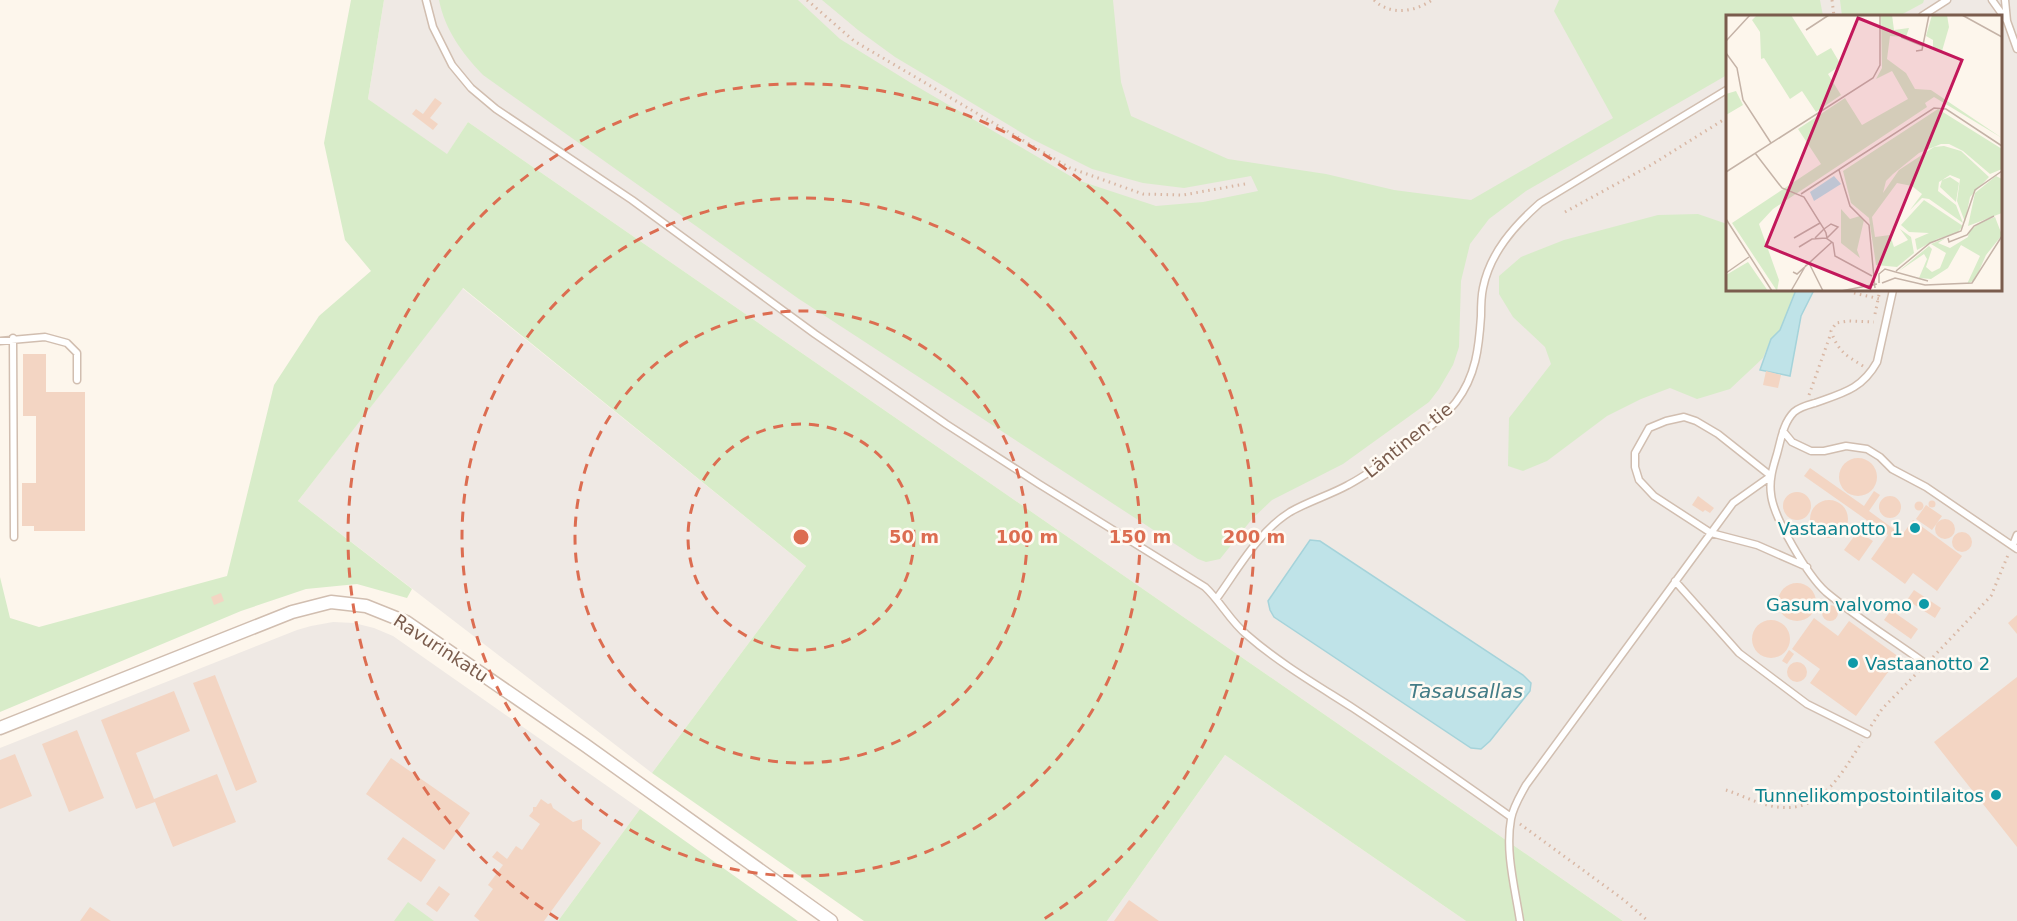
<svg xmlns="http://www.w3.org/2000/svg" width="2017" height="921" viewBox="0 0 2017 921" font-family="'DejaVu Sans',sans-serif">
  <rect width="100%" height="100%" fill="#fdf6ec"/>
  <!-- industrial -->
  <path fill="#efe9e4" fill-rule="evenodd" d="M384 0H2017V921H1623L468 122 447 155 368 99ZM1728 16H2000V290H1728Z
    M462 288 806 566 652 773 298 501Z
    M333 622 354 623 374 628 393 636 640 809 558 921H0V748L297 630 311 626Z
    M1225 755 1466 921H1107Z"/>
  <!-- green -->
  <path fill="#d8ecc9" d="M351 0H384L368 99 447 154 468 122 1623 921H1466L1225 755 1107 921H864L652 773 806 566 463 288 298 501 412 589 407 598 357 584 306 589 241 611 0 712V577L10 618 39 627 227 576 274 385 319 316 371 271 345 240 324 143Z
    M439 0H798L840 39 911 83 1077 180 1156 206 1203 202 1258 191 1251 176 1184 188 1143 183 1092 169 1032 139 895 57 858 30 822 0H1113L1121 82 1131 116 1228 159 1326 174 1394 190 1471 200 1613 118 1554 11 1559 0H1820L1823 16H1728L1727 75 1526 191 1489 219 1470 244 1461 281 1459 347 1453 365 1439 389 1429 402 1343 464 1272 500 1252 519 1220 559 1206 562 1198 559 799 299 483 75C462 53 445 30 439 0Z
    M1840 0H1924L1923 3 1899 16H1842Z
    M1698 214 1727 224 1728 290H1796L1780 330 1771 339 1763 358 1730 389 1697 399 1670 388 1641 399 1607 416 1547 461 1523 471 1508 466 1509 418 1551 364 1545 347 1513 317 1499 294V276L1521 257 1564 240 1658 215Z
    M640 809 798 921H558Z
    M408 902 434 921H394Z"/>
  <!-- water -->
  <path fill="#bfe3e8" stroke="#a5d3da" stroke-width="1.5" d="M1796 290H1814L1801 316 1790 376 1760 370 1771 339 1780 330Z
    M1310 540 1320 541 1523 675 1531 683 1530 691 1490 741 1481 749 1471 748 1274 617 1270 610 1268 601Z"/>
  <!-- building -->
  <path fill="#f3d5c3" d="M435 98 442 103 430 118 438 124 433 130 412 114 416 109 423 114Z
    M23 354H46V392H85V531H34V526H22V483H36V416H23Z
    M1766 371 1781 375 1778 388 1763 385Z
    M1839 477a19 19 0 1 1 38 0a19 19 0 1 1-38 0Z
    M1810 468 1864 506 1874 491 1880 495 1869 511 1902 535 1913 520 1962 556 1937 591 1913 573 1905 584 1871 559 1888 535 1804 476Z
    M1783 506a14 14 0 1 1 28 0a14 14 0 1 1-28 0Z
    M1698 496 1714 508 1710 513 1705 510 1703 512 1692 505Z
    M1879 507a11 11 0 1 1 22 0a11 11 0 1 1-22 0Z
    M1810 519a19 19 0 1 1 38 0a19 19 0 1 1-38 0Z
    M1928.5 504a3.5 3.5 0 1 1 7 0a3.5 3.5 0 1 1-7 0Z
    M1914.5 506a4.5 4.5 0 1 1 9 0a4.5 4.5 0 1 1-9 0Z
    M1926 505 1942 516 1932 530 1916 519Z
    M1935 529a10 10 0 1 1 20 0a10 10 0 1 1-20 0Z
    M1858 531 1873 541 1859 561 1844 550Z
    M1952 542a10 10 0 1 1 20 0a10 10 0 1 1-20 0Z
    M1778 602a19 19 0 1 1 38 0a19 19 0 1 1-38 0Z
    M1914 590 1941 608 1935 618 1907 600Z
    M221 593 224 601 214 605 211 597Z
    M1822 613a8 8 0 1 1 16 0a8 8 0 1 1-16 0Z
    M1891 610 1918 629 1911 639 1884 620Z
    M2017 615V634L2008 623Z
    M1814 618 1838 636 1849 621 1899 657 1856 716 1810 683 1820 669 1792 649Z
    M1752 639a19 19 0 1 1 38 0a19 19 0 1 1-38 0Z
    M1789 650 1794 654 1787 664 1782 661Z
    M1787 672a10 10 0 1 1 20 0a10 10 0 1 1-20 0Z
    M215 675 257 782 236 791 193 683Z
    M2017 677V847L1934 742Z
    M174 691 190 731 136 753 154 799 217 774 236 822 173 847 155 802 136 809 101 720Z
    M77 730 104 798 69 812 42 744Z
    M15 754 32 796 0 809V760Z
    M391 758 470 813 444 850 366 794Z
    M541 799 548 804 551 803 553 808 573 822 582 819V829L601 843 544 921H480L474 916 493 889 488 885 503 865 492 857 497 851 507 859 516 846 522 850 540 824 529 816 533 811V807H536Z
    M403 837 436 860 421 882 387 859Z
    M439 886 450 894 437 912 426 904Z
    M1129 900 1159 921H1114Z
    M90 907 111 921H80Z"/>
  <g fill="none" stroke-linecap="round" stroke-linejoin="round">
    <defs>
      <path id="service" d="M426 0 433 27 452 65 471 88 496 109 632 200 815 334 946 424 1039 484 1205 587C1221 602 1230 621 1247 635 1279 663 1317 685 1353 708 1406 743 1459 780 1511 817
        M1992 0 2007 21
        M2005 0 2007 21 2017 49
        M1922 16 1947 0
        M1893 290 1877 362C1862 389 1843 393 1815 403 1808 405 1800 407 1794 412 1783 423 1781 440 1777 454 1773 467 1769 480 1771 494 1773 517 1808 576 1826 592 1857 618 1893 640 1926 664
        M13 338 14 537
        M0 341 45 337 67 343 77 353V380
        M1783 431 1792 442 1811 451H1824L1846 446 1867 449 1880 457 1892 469 1926 487 2017 549
        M2013 545 2017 535
        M1675 581 1739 653 1807 704 1867 734
        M1217 598C1238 569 1259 531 1290 512 1309 501 1330 495 1348 485 1371 473 1391 457 1412 441 1427 429 1444 417 1456 402 1476 376 1479 347 1481 316 1481 307 1481 297 1483 288 1490 253 1514 226 1540 203L1728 89
        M1520 921C1515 888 1505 852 1511 819 1513 807 1520 796 1526 785L1711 533 1733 503 1771 476 1718 434 1696 421 1684 417 1666 421 1649 428 1635 453V467L1639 480 1654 496 1711 533 1757 545 1807 567"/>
      <path id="minor" d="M0 728 292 612 331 602 366 606 406 622 585 745 831 921"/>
    </defs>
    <!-- service casing -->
    <use href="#service" stroke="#d1beb0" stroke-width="9"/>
    <!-- minor casing -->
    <use href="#minor" stroke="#d1beb0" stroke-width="15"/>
    <!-- path -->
    <path stroke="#d9b8a5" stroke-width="3" stroke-dasharray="1.5 4.5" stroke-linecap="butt" d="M807 0 854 41 1070 168 1143 194 1183 195 1245 184
      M1374 0C1390 16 1415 12 1432 0
      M1832 0 1834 16
      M1565 212 1651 165 1728 117
      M1854 293 1880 299
      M1875 314 1880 290
      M1863 366C1845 355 1838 351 1831 331L1836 323 1849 321 1874 322
      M1809 395 1831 333
      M1933 657 1991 596 2008 555
      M1871 726 1882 709 1920 670
      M1726 790C1741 795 1756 803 1771 806 1820 816 1839 777 1862 742
      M1520 824 1624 900 1648 921"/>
    <!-- service -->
    <use href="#service" stroke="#fff" stroke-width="6"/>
    <!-- minor -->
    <use href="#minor" stroke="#fff" stroke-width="12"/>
  </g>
  <!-- distance rings -->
  <g fill="none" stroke="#dc6d51" stroke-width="3" stroke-dasharray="10 8">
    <circle cx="801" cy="537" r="113"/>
    <circle cx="801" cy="537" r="226"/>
    <circle cx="801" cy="537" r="339"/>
    <path d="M558 919A453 453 0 1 1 1044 919"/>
  </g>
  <!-- markers -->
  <g fill="#0f9aa8" stroke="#fffaf3" stroke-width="2">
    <circle cx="1915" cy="528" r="6"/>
    <circle cx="1924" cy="604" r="6"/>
    <circle cx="1853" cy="663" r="6"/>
    <circle cx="1996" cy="795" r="6"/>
  </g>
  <g text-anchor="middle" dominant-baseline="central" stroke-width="5" stroke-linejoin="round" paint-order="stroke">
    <!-- street labels -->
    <g font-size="18" fill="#7a5c4d" stroke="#fffaf3">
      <text transform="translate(1408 440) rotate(-39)">Läntinen tie</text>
      <text transform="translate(441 648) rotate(33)">Ravurinkatu</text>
    </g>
    <!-- culture labels -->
    <g font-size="18" fill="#0d838f" stroke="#fffaf3" text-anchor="end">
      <text x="1903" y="528">Vastaanotto 1</text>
      <text x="1912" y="604">Gasum valvomo</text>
      <text x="1865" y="663" text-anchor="start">Vastaanotto 2</text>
      <text x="1984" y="795">Tunnelikompostointilaitos</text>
    </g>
    <!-- water labels -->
    <g font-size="20" font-style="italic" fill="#437c86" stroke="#fffaf3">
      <text x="1466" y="691">Tasausallas</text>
    </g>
  </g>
  <!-- overview -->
  <g transform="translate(1726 15)">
    <rect width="276" height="276" fill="#fdf6ec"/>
    <path d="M31 0H65L91 41 105 33 115 50 102 59 115 80 90 97 76 76 64 84 38 43 35 44 34 17 26 5ZM155 0H166L168 15 183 13 180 22 164 21 161 44 180 58 189 74 205 75 276 123 208 82 199 88 201 92 47 194 33 209 53 265 51 276 6 208 95 149 72 114 119 83 136 110 182 84 166 56 150 64 156 53ZM206 0H221L223 12 216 36 207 33V25L200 21ZM10 76 17 90 0 100V79ZM212 94 276 134V154L264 159 237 136 223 129H215L193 138 167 159 160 166 157 178 173 155 208 132 218 131 235 136 263 162 244 182 239 207 231 186 234 164 224 160 213 167 212 176 230 190 237 208 203 184 196 183 184 195 196 179 186 171 171 168 146 202 149 222 164 220 168 232 182 225 174 214 185 222 188 238 171 252 150 250 143 203 125 188 117 156ZM270 161 276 164V198L242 211 249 178ZM224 162 233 168 230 187 214 172 216 165ZM198 185 237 211 231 218 211 224 191 235 189 224 203 218 183 217 175 210ZM115 194 124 204 134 201 138 205 131 235 134 243 115 228ZM269 202 276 220 260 240 249 265 241 269 254 241 235 230 222 253 205 264 193 263 201 244 198 239 173 256 203 231 206 234 200 252 206 257 214 253 220 238 205 229 217 224 220 223 212 228 224 233 242 222 243 216 255 207ZM22 247 42 276H0V260Z" fill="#d8ecc9"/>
    <path d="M108 161 115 169 88 186 84 177Z" fill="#bfe3e8"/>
    <path fill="none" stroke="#c5b3a7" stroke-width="1.5" d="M236 0 276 22M80 15 103 0M175 22 197 31M0 26 24 0M190 36 196 35 203 0M0 38 11 53 17 85 45 128M29 138 56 173 78 182 98 214 100 218 101 223 112 212 105 209 98 214 89 223M113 155 124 191 143 210 149 273M0 157 147 63 154 50V0M75 179 208 93 220 94 276 131M0 204 46 276M68 223 94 208M222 223 223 227 241 220 248 211 268 201M73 232 86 224 100 223 107 228 109 241 146 261M83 248 97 276M170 256 204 228 235 216 249 175 276 156M67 257 71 259 106 227M0 258 23 242M153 268V259L159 254 202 266M156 268 169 263 199 270 246 268 276 221M65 276 80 250M115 276 151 269"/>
    <path fill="#c2185b" fill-opacity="0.15" stroke="#c2185b" stroke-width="3" d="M132 3 236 45 144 273 40 231Z"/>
    <rect width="276" height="276" fill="none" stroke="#7a5c4d" stroke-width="3"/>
  </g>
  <circle cx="801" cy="537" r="9" fill="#dc6d51" stroke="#fffaf3" stroke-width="3"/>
  <g font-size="18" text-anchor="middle" font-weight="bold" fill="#dc6d51" stroke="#fffaf3" stroke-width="5" stroke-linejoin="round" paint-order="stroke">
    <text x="914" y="543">50 m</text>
    <text x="1027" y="543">100 m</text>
    <text x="1140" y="543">150 m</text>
    <text x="1254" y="543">200 m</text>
  </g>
</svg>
